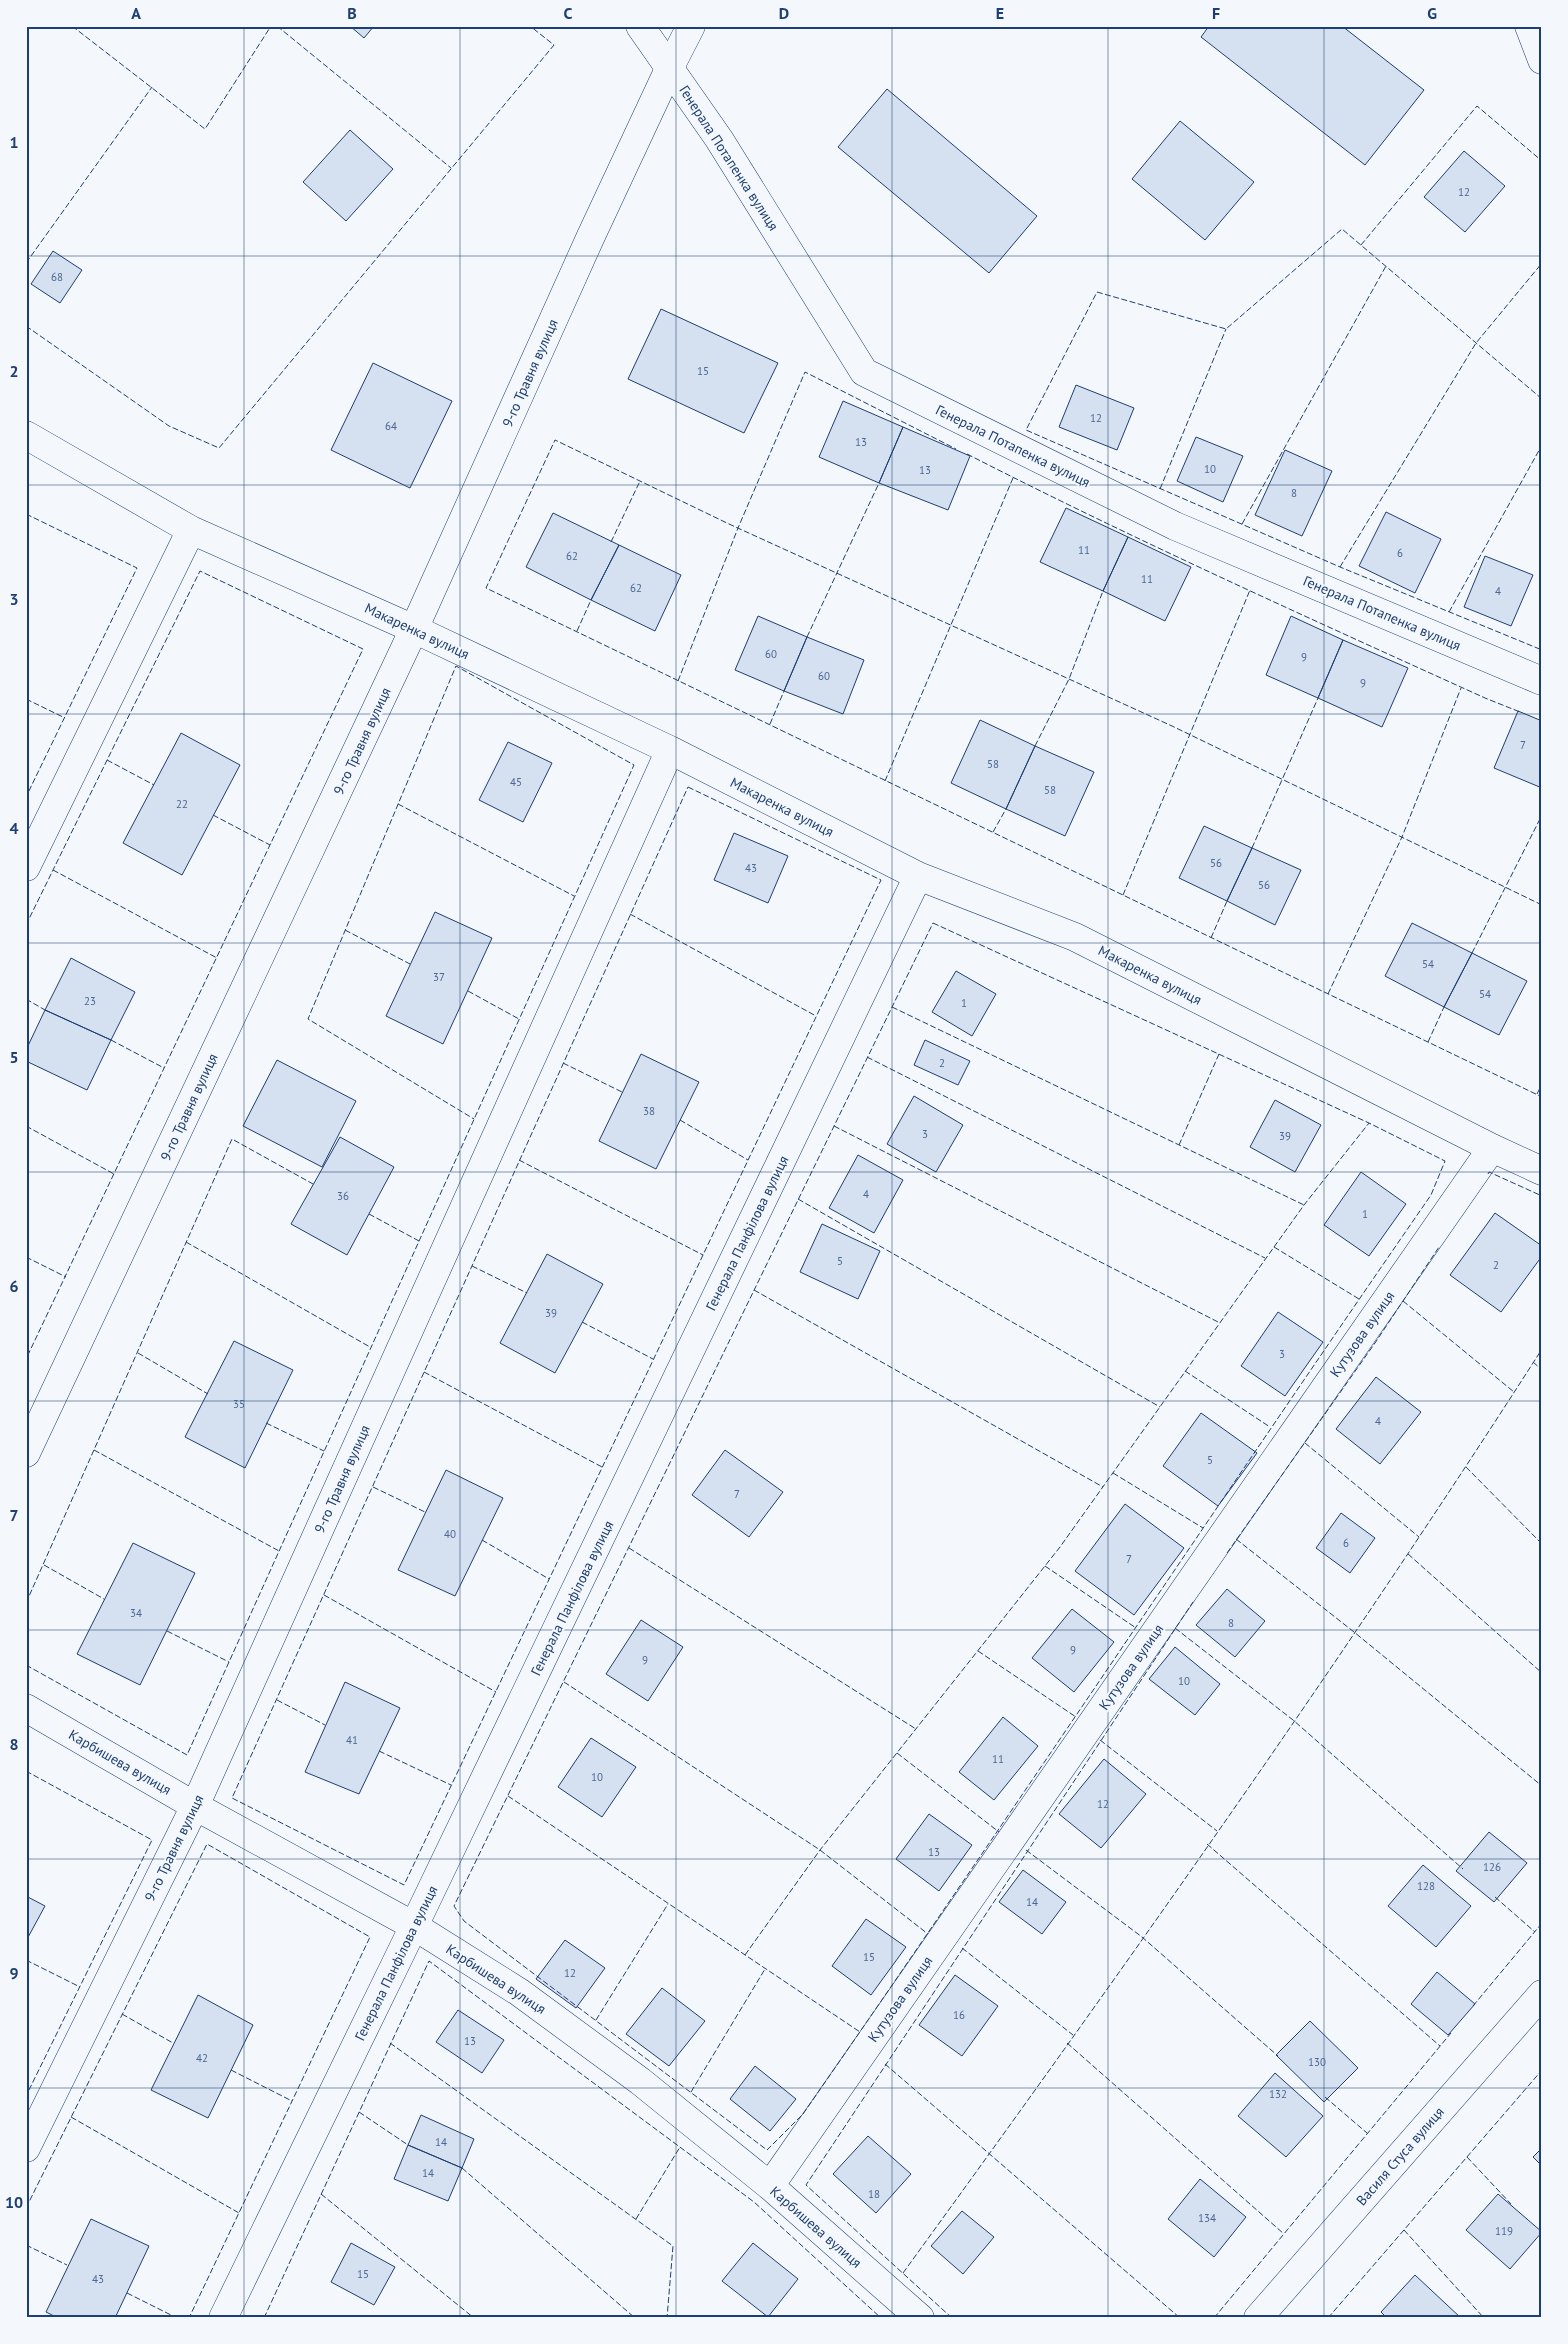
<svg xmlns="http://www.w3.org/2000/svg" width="1568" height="2344" viewBox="0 0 1568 2344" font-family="'PT Sans',sans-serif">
  <rect width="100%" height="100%" fill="#f4f7fb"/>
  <!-- building -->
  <path fill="#d5e0f0" stroke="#1d3f73" d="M350 26H374L364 38Z
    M1209 26H1342L1424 90 1365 165 1201 37Z
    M887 89 1037 216 989 273 838 147Z
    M1180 121 1254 182 1205 240 1132 179Z
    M350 130 393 169 346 221 303 182Z
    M1464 151 1505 186 1465 232 1424 197Z
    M53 251 82 270 60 303 31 284Z
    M661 309 778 363 744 433 628 379Z
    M373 363 452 401 410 488 331 450Z
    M1076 385 1134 408 1117 450 1059 427Z
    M843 401 903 427 879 483 819 457Z
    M903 427 970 456 948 510 879 483Z
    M1196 437 1243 456 1223 502 1177 481Z
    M1285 450 1332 471 1302 536 1255 515Z
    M1066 508 1128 537 1103 591 1040 562Z
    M1386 512 1441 539 1415 593 1359 566Z
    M553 513 619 545 591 600 526 567Z
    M1128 537 1191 567 1165 621 1103 591Z
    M619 545 681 575 655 631 591 600Z
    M1485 556 1533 575 1511 626 1464 607Z
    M758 616 807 637 784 691 735 670Z
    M1291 616 1343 640 1318 698 1266 675Z
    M807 637 864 660 843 714 784 691Z
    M1343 640 1408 668 1382 727 1318 698Z
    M1518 711 1542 721V788L1494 768Z
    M980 720 1035 746 1006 809 951 783Z
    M181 733 240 765 182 875 123 843Z
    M508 742 552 763 523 822 479 800Z
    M1035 746 1094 772 1065 836 1006 809Z
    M1204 826 1252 848 1227 901 1179 878Z
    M734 833 788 856 768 903 714 880Z
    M1252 848 1301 870 1275 925 1227 901Z
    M435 912 492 938 443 1044 386 1016Z
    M1412 923 1472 953 1444 1007 1385 976Z
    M1472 953 1527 981 1499 1035 1444 1007Z
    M71 958 135 992 111 1040 45 1010Z
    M956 971 996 994 972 1036 932 1012Z
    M45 1010 111 1040 87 1090 26 1061V1050Z
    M925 1040 970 1061 958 1085 914 1065Z
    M641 1054 699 1082 656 1169 599 1141Z
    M277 1060 356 1101 322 1167 243 1126Z
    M914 1096 963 1125 936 1172 887 1144Z
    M1275 1100 1321 1125 1295 1172 1250 1147Z
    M340 1137 394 1167 347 1255 291 1224Z
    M858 1155 903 1180 874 1233 829 1208Z
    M1361 1172 1406 1204 1369 1256 1324 1225Z
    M1495 1213 1542 1246V1256L1501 1312 1450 1275Z
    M822 1224 880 1251 858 1299 800 1272Z
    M547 1254 603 1284 555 1373 500 1343Z
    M1278 1312 1323 1342 1285 1396 1241 1366Z
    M234 1341 293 1370 245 1468 185 1437Z
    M1376 1377 1421 1412 1380 1464 1336 1429Z
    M1201 1413 1257 1453 1218 1506 1163 1466Z
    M725 1450 783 1492 749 1537 692 1495Z
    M446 1470 503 1498 455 1596 398 1570Z
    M1125 1504 1184 1548 1134 1615 1075 1571Z
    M1341 1513 1375 1538 1350 1573 1316 1548Z
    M133 1543 195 1573 140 1685 77 1654Z
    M1227 1589 1265 1621 1235 1657 1196 1625Z
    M1072 1609 1114 1642 1074 1692 1032 1658Z
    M641 1620 683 1647 648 1701 606 1674Z
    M1175 1647 1220 1684 1195 1715 1149 1679Z
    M345 1682 400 1708 359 1794 305 1772Z
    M1003 1717 1038 1746 994 1800 959 1772Z
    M591 1738 636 1767 602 1817 558 1787Z
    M1104 1759 1146 1794 1101 1848 1059 1814Z
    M929 1814 972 1845 939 1891 896 1859Z
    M1489 1832 1527 1863 1494 1902 1456 1871Z
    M1423 1865 1471 1906 1436 1947 1388 1906Z
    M1023 1870 1066 1902 1042 1934 999 1902Z
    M26 1896 45 1906 26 1941Z
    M866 1919 906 1947 871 1995 832 1966Z
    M565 1940 605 1968 576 2008 536 1979Z
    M1437 1972 1475 2004 1448 2035 1411 2004Z
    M955 1975 998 2006 962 2056 919 2025Z
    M662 1988 705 2021 669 2066 626 2034Z
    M198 1995 253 2025 208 2118 151 2090Z
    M458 2010 504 2040 482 2073 436 2042Z
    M1310 2021 1358 2068 1324 2102 1276 2055Z
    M755 2066 796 2099 770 2131 730 2099Z
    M1275 2073 1323 2116 1286 2157 1238 2116Z
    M421 2115 474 2139 462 2168 408 2145Z
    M868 2136 911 2174 876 2213 833 2174Z
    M408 2145 462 2168 448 2201 394 2179Z
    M1542 2148V2166L1533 2157Z
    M1200 2179 1246 2217 1214 2257 1168 2219Z
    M1498 2194 1542 2232 1510 2269 1466 2230Z
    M962 2211 994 2237 963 2274 931 2246Z
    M91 2219 149 2246 115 2318H58L46 2312Z
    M351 2243 395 2267 374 2305 331 2282Z
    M753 2243 798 2279 768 2317 722 2281Z
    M1415 2275 1461 2318H1387L1381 2312Z"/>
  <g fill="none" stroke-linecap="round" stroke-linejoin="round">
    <defs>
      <path id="minor" d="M640 26 719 139 864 372 1175 526 1542 681
        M1529 26 1542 60
        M26 435 191 530 414 629 670 750 918 876 1075 937 1492 1148 1542 1171
        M26 867 191 530
        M26 1708 195 1806 414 1926 519 1992 640 2081 770 2186 920 2318
        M26 2148 195 1806 670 750
        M770 2186 1492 1148
        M223 2318 414 1926 918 876
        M1258 2318 1542 1994"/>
      <path id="secondary" d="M26 1453 414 629 591 236 670 67 691 26"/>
    </defs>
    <!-- minor casing -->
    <use href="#minor" stroke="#1d3f73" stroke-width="29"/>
    <!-- secondary casing -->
    <use href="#secondary" stroke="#1d3f73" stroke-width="29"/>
    <!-- minor -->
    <use href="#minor" stroke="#f4f7fb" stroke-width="28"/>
    <!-- secondary -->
    <use href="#secondary" stroke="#f4f7fb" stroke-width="28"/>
    <!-- fence -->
    <path stroke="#1d3f73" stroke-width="1" stroke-dasharray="6 2.5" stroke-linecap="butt" d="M72 26 205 129 271 26
      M277 26 451 168
      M1361 245 1477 106 1542 161
      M26 263 152 87
      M26 326 169 426 219 448 554 45 530 26
      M1542 399 1342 229 1226 329 1097 292 1026 430 1340 567 1542 650
      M967 454C1137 541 1311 619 1485 698L1520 712
      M1160 489 1226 329
      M26 514 137 568 26 797
      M1242 524 1386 266
      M611 542 640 481
      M1340 567 1476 343 1542 263
      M1449 612 1542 445
      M577 631 591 600
      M807 637 879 483
      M678 681 738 528 805 372 956 449
      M26 699 65 718
      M770 724 784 691
      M1035 746 1069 679 1103 591
      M107 760 154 785
      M885 781 1013 478
      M688 787 881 880 404 1885 232 1798Z
      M398 804 574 896
      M213 815 270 845
      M993 832 1006 809
      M1252 848 1318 698
      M53 870 217 958
      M1123 895 1250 590
      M1542 905 1172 726 729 524 555 440 486 588 1542 1097
      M630 914 816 1016
      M933 923 1369 1123 1445 1161 1431 1195C1220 1500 1015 1809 803 2114L767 2150 464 1921 454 1906Z
      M26 925 200 571 363 649 26 1359
      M345 930 410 964
      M1211 938 1227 901
      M1472 953 1542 815
      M468 991 519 1019
      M1328 994 1402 837 1461 688
      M26 999 45 1010
      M892 1007 1304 1205
      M111 1040 164 1068
      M1428 1042 1444 1007
      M867 1057 1265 1258
      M563 1063 622 1092
      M1537 1094 1542 1084
      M680 1120 748 1160
      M26 1126 114 1174
      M834 1126 1220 1323
      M1179 1145 1219 1054
      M519 1160 703 1255
      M1488 1174 1489 1172 1542 1196
      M798 1199 1160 1407
      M369 1214 419 1241
      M186 1242 370 1347
      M1274 1247 1359 1299
      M26 1257 66 1277
      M472 1266 527 1293
      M754 1290 1103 1487
      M1403 1301 1514 1392
      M582 1322 653 1359
      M138 1353 208 1394
      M1533 1362 1542 1370
      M1185 1371 1270 1427
      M424 1372 602 1467
      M266 1423 324 1451
      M1305 1443 1419 1537
      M94 1450 279 1551
      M1466 1467 1542 1544
      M1113 1473 1203 1528
      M373 1487 425 1512
      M1236 1539 1354 1632 1542 1786
      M482 1540 549 1579
      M629 1548 916 1729
      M1227 1553 1375 1343 1439 1247
      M1408 1554 1542 1673
      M44 1565 104 1599
      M1045 1566 1136 1628
      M324 1595 496 1692
      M26 1603 232 1139 313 1184
      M1175 1628 1293 1720 1463 1869
      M167 1631 229 1662
      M978 1651 1076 1717
      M26 1665 187 1755 634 765 456 666 308 1019 474 1119
      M564 1682 820 1850 928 1934
      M277 1700 325 1725
      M1100 1740 1217 1831
      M379 1751 451 1785
      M897 1753 999 1832
      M26 1771 152 1840 26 2096
      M508 1796 860 2032
      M1207 1844 1440 2046
      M1026 1850 1142 1937 1278 2056
      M1495 1897 1535 1932
      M962 1948 1073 2035
      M745 1955 820 1850 1060 1547 1304 1205 1369 1123
      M26 1960 80 1987
      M1473 2006 1542 1923
      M122 2014 173 2043
      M596 2020 668 1904
      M390 2043 673 2246 667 2318
      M1067 2043 1284 2234
      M885 2064 1180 2318
      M231 2070 292 2101
      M691 2092 765 1969
      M1325 2097 1367 2133
      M359 2112 408 2145
      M71 2117 239 2213
      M1467 2157 1511 2204
      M462 2168 635 2318
      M321 2194 474 2318
      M26 2208 207 1844 370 1937 189 2318
      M636 2219 680 2147
      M1404 2230 1484 2318
      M26 2245 67 2265
      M903 2273C1123 1970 1340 1664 1542 1349
      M127 2293 177 2318
      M264 2318 429 1961 754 2202 881 2318
      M952 2318 806 2185 1193 1602
      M1214 2318 1451 2033
      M1328 2318 1542 2070"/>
  </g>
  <!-- grid -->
  <path fill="none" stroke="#1d3f73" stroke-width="1" stroke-opacity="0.55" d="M244 26V2318M460 26V2318M676 26V2318M892 26V2318M1108 26V2318M1324 26V2318M26 256H1542M26 485H1542M26 714H1542M26 943H1542M26 1172H1542M26 1401H1542M26 1630H1542M26 1859H1542M26 2088H1542"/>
  <g text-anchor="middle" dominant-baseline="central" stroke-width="4" stroke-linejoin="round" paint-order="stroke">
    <!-- number labels -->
    <g font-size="11" fill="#4b6792">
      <text x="1464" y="192">12</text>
      <text x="57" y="277">68</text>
      <text x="703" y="371">15</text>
      <text x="1096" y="418">12</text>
      <text x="391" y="426">64</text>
      <text x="861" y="442">13</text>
      <text x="1210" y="469">10</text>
      <text x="925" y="470">13</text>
      <text x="1294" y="493">8</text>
      <text x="1084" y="550">11</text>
      <text x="1400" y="553">6</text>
      <text x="572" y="556">62</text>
      <text x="1147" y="579">11</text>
      <text x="636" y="588">62</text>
      <text x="1498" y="591">4</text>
      <text x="771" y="654">60</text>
      <text x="1304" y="657">9</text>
      <text x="824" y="676">60</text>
      <text x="1363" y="683">9</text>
      <text x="1523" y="745">7</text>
      <text x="993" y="764">58</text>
      <text x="516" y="782">45</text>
      <text x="1050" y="790">58</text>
      <text x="182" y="804">22</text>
      <text x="1216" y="863">56</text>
      <text x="751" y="868">43</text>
      <text x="1264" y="885">56</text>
      <text x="1428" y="964">54</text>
      <text x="439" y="977">37</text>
      <text x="1485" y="994">54</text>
      <text x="90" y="1001">23</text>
      <text x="964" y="1003">1</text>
      <text x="942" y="1063">2</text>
      <text x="649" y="1111">38</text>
      <text x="925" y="1134">3</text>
      <text x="1285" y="1136">39</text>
      <text x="866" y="1194">4</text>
      <text x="343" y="1196">36</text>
      <text x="1365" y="1214">1</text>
      <text x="840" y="1261">5</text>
      <text x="1496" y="1265">2</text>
      <text x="551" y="1313">39</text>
      <text x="1282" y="1354">3</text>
      <text x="239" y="1404">35</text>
      <text x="1378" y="1421">4</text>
      <text x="1210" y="1460">5</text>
      <text x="737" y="1494">7</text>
      <text x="450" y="1534">40</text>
      <text x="1346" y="1543">6</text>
      <text x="1129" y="1559">7</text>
      <text x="136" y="1613">34</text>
      <text x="1231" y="1623">8</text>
      <text x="1073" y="1650">9</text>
      <text x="645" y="1660">9</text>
      <text x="1184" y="1681">10</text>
      <text x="352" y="1740">41</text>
      <text x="998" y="1759">11</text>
      <text x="597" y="1777">10</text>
      <text x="1103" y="1804">12</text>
      <text x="934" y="1852">13</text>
      <text x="1492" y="1867">126</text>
      <text x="1426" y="1886">128</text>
      <text x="1032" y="1902">14</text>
      <text x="869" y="1957">15</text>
      <text x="570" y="1973">12</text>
      <text x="959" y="2015">16</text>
      <text x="470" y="2041">13</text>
      <text x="202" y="2058">42</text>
      <text x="1317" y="2062">130</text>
      <text x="1278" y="2094">132</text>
      <text x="441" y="2142">14</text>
      <text x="428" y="2173">14</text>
      <text x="874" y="2194">18</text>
      <text x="1207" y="2218">134</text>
      <text x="1504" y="2231">119</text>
      <text x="363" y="2274">15</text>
      <text x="98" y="2279">43</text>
    </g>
    <!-- street labels -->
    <g font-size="14" fill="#1d3f73" stroke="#f4f7fb">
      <text transform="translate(729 158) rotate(57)">Генерала Потапенка вулиця</text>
      <text transform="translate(530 373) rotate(-66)">9-го Травня вулиця</text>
      <text transform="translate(1013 446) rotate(26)">Генерала Потапенка вулиця</text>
      <text transform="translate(1382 613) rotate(23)">Генерала Потапенка вулиця</text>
      <text transform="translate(417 631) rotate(25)">Макаренка вулиця</text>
      <text transform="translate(362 741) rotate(-65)">9-го Травня вулиця</text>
      <text transform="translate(782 807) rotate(27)">Макаренка вулиця</text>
      <text transform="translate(1150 975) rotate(27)">Макаренка вулиця</text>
      <text transform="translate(189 1107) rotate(-65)">9-го Травня вулиця</text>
      <text transform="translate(747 1233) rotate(-64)">Генерала Панфілова вулиця</text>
      <text transform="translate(1362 1334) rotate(-55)">Кутузова вулиця</text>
      <text transform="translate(342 1479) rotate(-66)">9-го Травня вулиця</text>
      <text transform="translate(572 1598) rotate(-64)">Генерала Панфілова вулиця</text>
      <text transform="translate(1131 1667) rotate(-55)">Кутузова вулиця</text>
      <text transform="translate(120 1762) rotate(30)">Карбишева вулиця</text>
      <text transform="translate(174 1848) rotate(-64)">9-го Травня вулиця</text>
      <text transform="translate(396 1963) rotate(-64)">Генерала Панфілова вулиця</text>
      <text transform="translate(496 1979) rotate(33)">Карбишева вулиця</text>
      <text transform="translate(900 1999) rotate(-55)">Кутузова вулиця</text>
      <text transform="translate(1400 2156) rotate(-49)">Василя Стуса вулиця</text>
      <text transform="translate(816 2227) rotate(41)">Карбишева вулиця</text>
    </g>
  </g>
  <!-- border -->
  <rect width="1568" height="2344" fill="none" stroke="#f4f7fb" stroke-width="55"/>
  <rect x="28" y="28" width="1512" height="2288" fill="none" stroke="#1d3f73" stroke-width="2"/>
  <g font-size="16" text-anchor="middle" font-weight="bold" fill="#1d3f73">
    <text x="136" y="19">A</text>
    <text x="352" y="19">B</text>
    <text x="568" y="19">C</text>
    <text x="784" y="19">D</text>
    <text x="1000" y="19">E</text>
    <text x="1216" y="19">F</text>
    <text x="1432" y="19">G</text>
    <text x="14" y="148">1</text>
    <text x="14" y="377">2</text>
    <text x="14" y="605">3</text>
    <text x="14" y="834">4</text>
    <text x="14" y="1063">5</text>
    <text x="14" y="1292">6</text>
    <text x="14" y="1521">7</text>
    <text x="14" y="1750">8</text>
    <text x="14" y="1979">9</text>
    <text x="14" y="2208">10</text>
  </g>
</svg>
